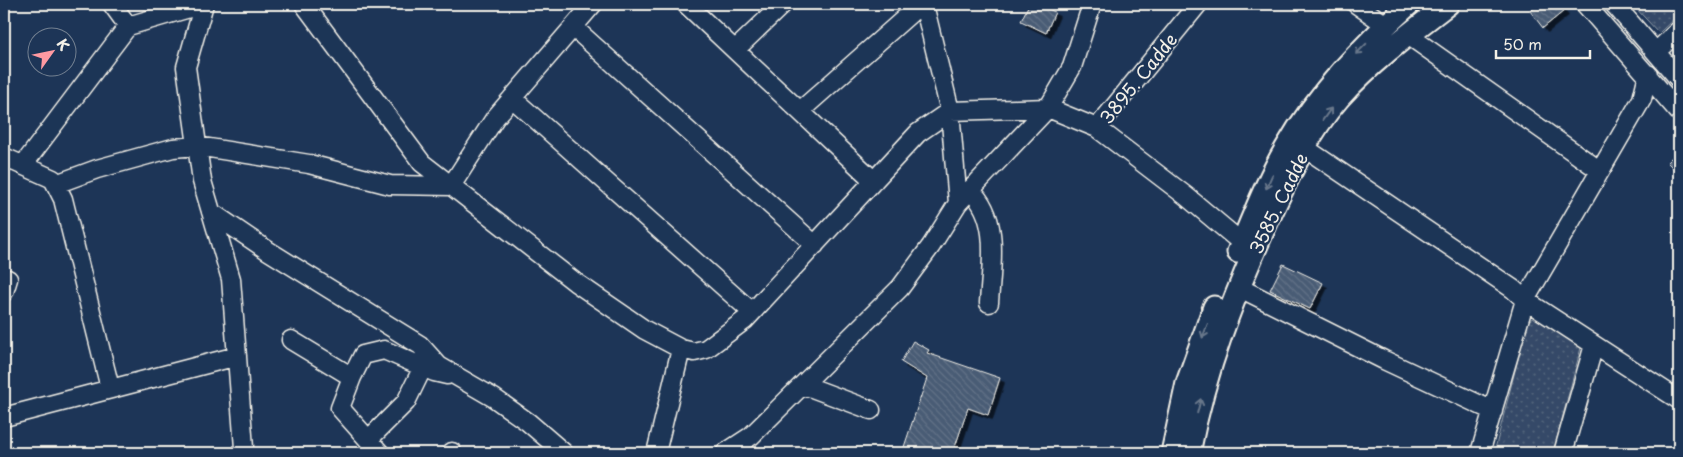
<svg xmlns="http://www.w3.org/2000/svg" width="1683" height="457" viewBox="0 0 1683 457" font-family="'Playpen Sans',sans-serif">
  <defs>
    <pattern id="park-dots" width="8" height="8" patternUnits="userSpaceOnUse" patternTransform="scale(1.25)"><rect width="8" height="8" fill="#354a67"/><path d="M2 2h.1M6 6h.1" fill="none" stroke="#53657d" stroke-width="1.8" stroke-linecap="round"/></pattern>
    <pattern id="building-back-hatch" width="6" height="6" patternUnits="userSpaceOnUse" patternTransform="scale(1.25)"><rect width="6" height="6" fill="#485b74"/><path d="M-1 5l2 2M0 0l6 6M5-1l2 2" fill="none" stroke="#637388"/></pattern>
    <filter id="shadow"><feDropShadow dx="4.5" dy="4.5" stdDeviation="0" flood-color="#0009"/></filter>
  </defs>
  <rect width="100%" height="100%" fill="#1d3557"/>
  <filter id="ink" filterUnits="userSpaceOnUse"><feTurbulence type="fractalNoise" baseFrequency=".02" numOctaves="2"/><feDisplacementMap in="SourceGraphic" scale="10" xChannelSelector="R" yChannelSelector="G"/><feConvolveMatrix kernelMatrix="1 2 1 2 8 2 1 2 1" color-interpolation-filters="sRGB"/></filter>
  <g filter="url(#ink)">
    <!-- park -->
    <path fill="url(#park-dots)" stroke="#949ea8" d="M1632 4H1679V14L1659 33Z
      M1539 316 1582 344 1553 453H1494L1528 320Z"/>
    <!-- building -->
    <path fill="url(#building-back-hatch)" stroke="#f4f1e8" filter="url(#shadow)" d="M1029 4H1037L1055 12 1046 33 1021 21Z
      M1539 4H1558L1564 11 1543 28 1530 11Z
      M1679 150V174L1667 162Z
      M1283 264 1323 283 1310 309 1270 290Z
      M913 341 929 350 927 353 1000 378 988 415 968 408 953 453H902L927 378 901 362Z"/>
    <g fill="none" stroke-linecap="round" stroke-linejoin="round">
      <defs>
        <path id="minor" d="M112 4 128 26
          M204 4 186 67 202 181 231 279 244 448 242 453
          M304 4 422 163 575 282 645 330 681 349 694 352 706 349 745 320 918 133 950 111 1048 108 1097 128 1186 196 1242 243
          M686 4 874 181
          M921 4 926 13 950 111 958 203
          M1356 4 1386 25
          M1585 4 1679 112
          M1614 4 1679 79
          M573 27 815 245
          M1408 35 1599 170
          M735 50 783 4
          M1656 52 1679 30
          M512 98 752 312
          M800 111 921 4
          M1097 128 1198 4
          M1305 148 1513 289 1525 300 1679 400
          M4 157 53 179 63 199 110 388
          M24 164 128 26 203 4
          M56 184 97 169 173 148 197 146 309 164 390 185 451 186 495 118 593 4
          M970 190C1001 218 991 266 989 303
          M211 212 267 250 420 345 439 366 494 398 528 422 564 453
          M1238 287 1384 360 1493 411
          M4 292 8 279
          M291 340 352 377
          M804 385 871 410
          M4 417 237 356
          M368 440 406 402 423 367
          M380 453 340 408 352 377 363 355 384 350 434 372 447 375
          M451 453 452 452
          M656 453 681 349
          M725 453 751 436 900 288 931 246 958 203 1048 108 1072 67 1092 4
          M1480 453 1525 300 1642 99 1648 74
          M1563 453 1594 345"/>
        <path id="major" d="M1238 252C1253 217 1267 180 1286 148 1318 92 1362 47 1409 4
          M1172 453 1187 383 1214 307
          M1189 453C1206 366 1233 298 1269 218 1288 177 1309 132 1339 98 1371 62 1410 33 1448 4"/>
      </defs>
      <!-- minor casing -->
      <use href="#minor" stroke="#f4f1e8" stroke-width="21"/>
      <!-- major casing -->
      <use href="#major" stroke="#f4f1e8" stroke-width="25"/>
      <!-- minor -->
      <use href="#minor" stroke="#1d3557" stroke-width="18"/>
      <!-- major -->
      <use href="#major" stroke="#1d3557" stroke-width="21"/>
    </g>
    <!-- one-way arrows -->
    <defs><path id="oneway-shaft" d="M-6 0H5M1.5-3L5.5 0L1.5 3" fill="none" stroke-width="1.6" stroke-linecap="round" stroke-linejoin="round" transform="scale(1.25)"/></defs>
    <g stroke="#68778a">
      <use href="#oneway-shaft" transform="translate(1361 49) rotate(135)"/>
      <use href="#oneway-shaft" transform="translate(1327 114) rotate(-54)"/>
      <use href="#oneway-shaft" transform="translate(1269 182) rotate(114)"/>
      <use href="#oneway-shaft" transform="translate(1205 331) rotate(111)"/>
      <use href="#oneway-shaft" transform="translate(1199 406) rotate(-76)"/>
    </g>
  </g>
  <g text-anchor="middle" dominant-baseline="central" stroke-width="4" stroke-linejoin="round" paint-order="stroke">
    <!-- street labels -->
    <g font-size="18" fill="#f4f1e8" stroke="#1d3557">
      <text transform="translate(1138 78) rotate(-51)">3895. Cadde</text>
      <text transform="translate(1278 203) rotate(-64)">3585. Cadde</text>
    </g>
  </g>
  <!-- margin -->
  <rect width="1683" height="457" fill="none" stroke="#1d3557" stroke-width="20"/>
  <rect x="10" y="10" width="1663" height="437" fill="none" stroke="#f4f1e8" stroke-width="2" filter="url(#ink)"/>
  <!-- north arrow -->
  <g transform="translate(52 52) rotate(57)"><circle r="24" fill="#1d3557" stroke="#738091"/>
  <path d="M0-4L9 19L0 12L-9 19Z" fill="#ff9aa2"/>
  <text y="-8" font-size="14" font-weight="bold" text-anchor="middle" fill="#f4f1e8">K</text>
  </g>
  <!-- scale -->
  <path d="M1496 50v8h94v-8" fill="none" stroke="#f4f1e8" stroke-width="2.5"/>
  <text x="1503" y="50" font-size="15" fill="#f4f1e8" stroke="#1d3557" stroke-width="4" paint-order="stroke">50 m</text>
</svg>
